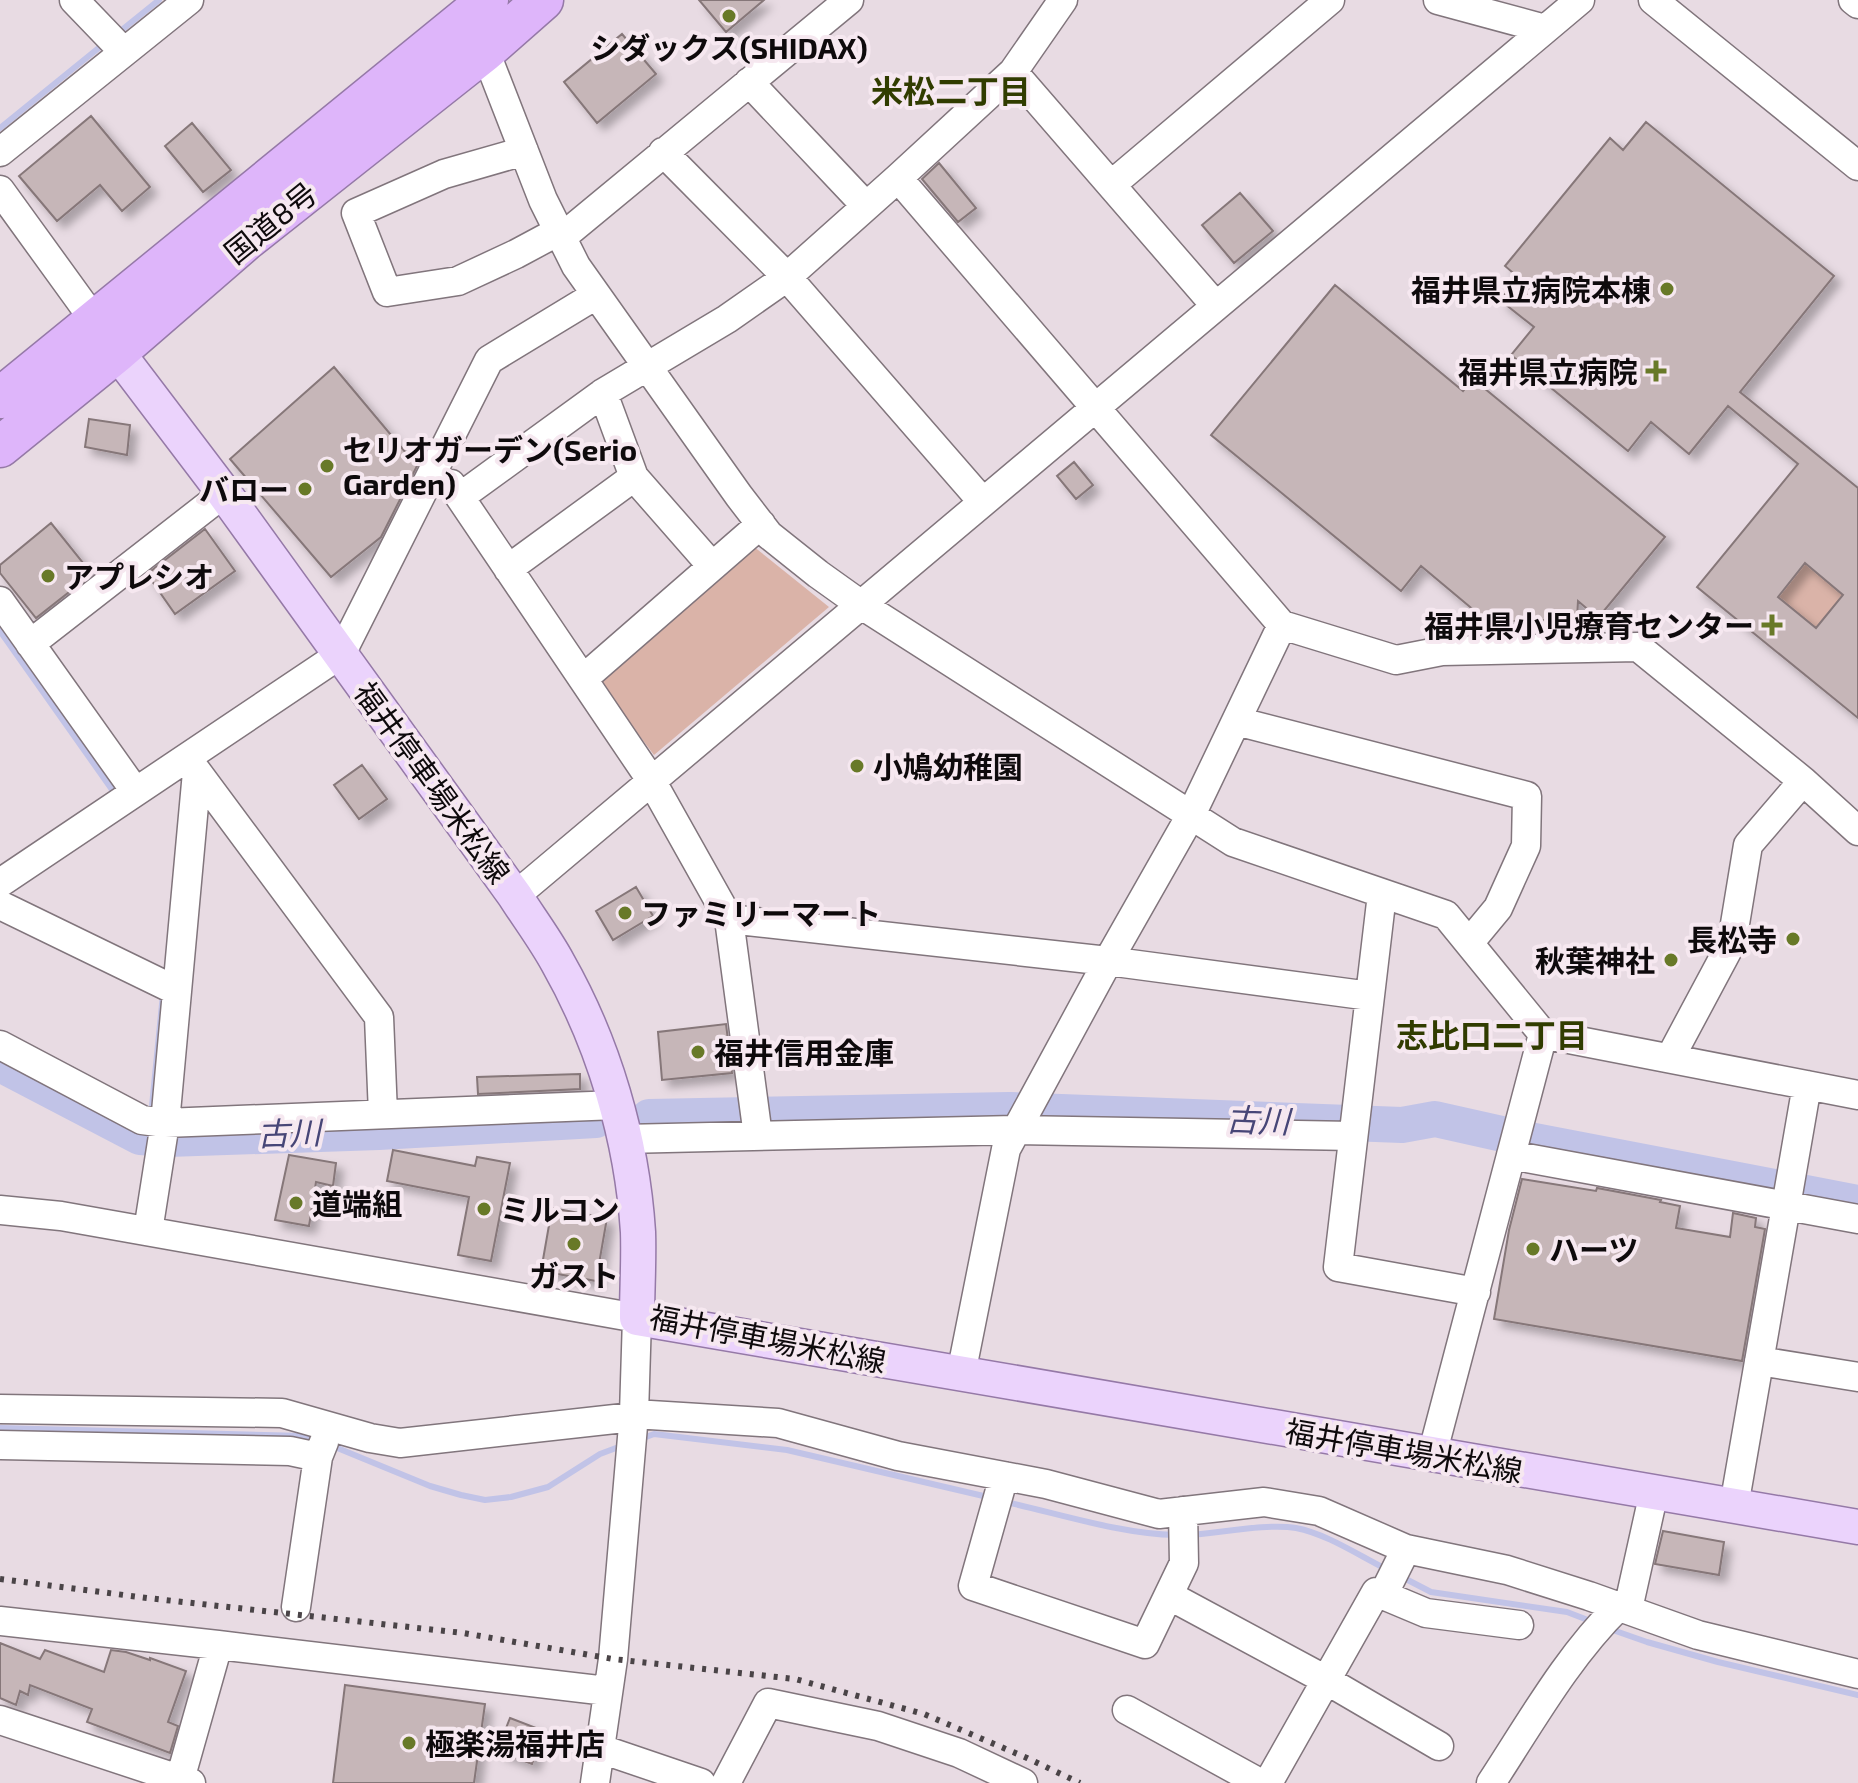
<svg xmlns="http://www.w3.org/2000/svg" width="1858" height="1783" viewBox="0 0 1858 1783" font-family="'Exo 2','Noto Sans JP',sans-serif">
  <defs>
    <filter id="shadow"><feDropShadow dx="7" dy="7" stdDeviation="4" flood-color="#0004"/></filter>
  </defs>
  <rect width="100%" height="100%" fill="#e8dbe3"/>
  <!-- green -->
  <path fill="#dab3a8" d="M753 546 829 607 654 755 597 680Z
    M1805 563 1843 595 1816 628 1778 597Z"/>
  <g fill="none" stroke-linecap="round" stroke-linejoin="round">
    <!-- stream -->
    <path stroke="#c1c3e7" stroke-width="6" d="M118 33 159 0
      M0 128 106 42
      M0 631 113 791
      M152 1106 163 994
      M0 1428 304 1436 316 1440
      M638 1440 654 1434 787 1450 992 1498
      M330 1445 430 1486 461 1495 485 1500 511 1497 548 1487 600 1454 624 1445
      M1006 1502C1060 1514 1121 1534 1176 1535
      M1191 1535C1220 1533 1268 1523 1296 1528 1327 1534 1358 1555 1386 1569
      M1400 1576 1431 1592 1567 1612 1593 1622
      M1607 1628 1647 1642 1718 1662 1858 1695"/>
    <!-- river -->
    <path stroke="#c1c3e7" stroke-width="36" d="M0 1064 140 1137 168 1139 379 1132 596 1120
      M649 1117 1009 1110 1402 1125 1435 1119 1529 1140 1858 1203"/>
  </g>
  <!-- building -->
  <path fill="#c6b6b8" stroke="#867779" stroke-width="2" fill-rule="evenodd" filter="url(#shadow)" d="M699 0H764L726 32Z
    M622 34 656 74 597 123 564 82Z
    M91 116 150 187 122 211 100 185 57 221 19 176Z
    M1646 122 1834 276 1740 392 1858 488V718L1697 587 1798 464 1728 406 1689 454 1651 422 1628 451 1511 355 1534 327 1500 300 1519 278 1505 266 1610 138 1623 150ZM1805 563 1843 595 1816 628 1778 597Z
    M192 123 231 170 203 192 165 146Z
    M939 163 976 208 958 222 922 179Z
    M1240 193 1273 231 1234 263 1202 225Z
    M1335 285 1463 391 1473 379 1665 537 1598 618 1578 601 1577 619 1488 622 1421 566 1401 591 1211 435Z
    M334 367 417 466 381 537 331 577 230 459Z
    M89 419 130 425 127 455 85 447Z
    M1074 462 1093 485 1076 499 1057 476Z
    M51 523 92 574 36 618 0 573V565Z
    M205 529 235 571 175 614 147 574Z
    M362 765 387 799 359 819 334 785Z
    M636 887 653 916 613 940 596 911Z
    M726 1024 732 1073 662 1080 658 1032Z
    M580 1074V1089L478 1094 477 1077Z
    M393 1150 475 1166 477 1157 510 1163 491 1261 458 1255 469 1197 387 1181Z
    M289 1155 336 1163 333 1186 316 1182 309 1226 275 1220Z
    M1522 1179 1596 1191 1597 1188 1661 1200 1660 1202 1680 1206 1676 1228 1730 1237 1733 1213 1756 1218 1755 1227 1765 1229 1742 1361 1494 1319 1509 1230Z
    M552 1208 607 1218 596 1281 541 1271Z
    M1663 1531 1724 1542 1719 1575 1655 1564Z
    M0 1643 40 1659 45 1650 104 1672 111 1650 126 1652 150 1660V1658L186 1671 168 1722 178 1726 170 1753 87 1722 92 1709 30 1685 28 1695 20 1691 16 1705 0 1698Z
    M345 1685 485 1704 474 1783H333Z
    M510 1718 544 1731 532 1764 497 1751Z"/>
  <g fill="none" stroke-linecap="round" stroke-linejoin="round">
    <defs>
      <path id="minor" d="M74 0 124 52
        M1438 0 1545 29
        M1653 0 1858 166
        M1853 0 1858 4
        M485 51 543 200 576 266 739 496 769 535 818 574 860 604 1233 842 1446 915 1543 1034 1858 1095
        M1013 72 1215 305
        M749 82 866 206
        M524 151 444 174 356 213 387 292 458 281 516 254 557 232
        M0 152 189 0
        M663 152 787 277 982 501
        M898 178 1282 625 1396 660 1442 651 1638 647 1803 781 1858 831
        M1111 185 1330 0
        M0 190 105 335
        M561 238 849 0
        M603 393 634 477 712 566
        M451 484 651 780 729 919 758 1136
        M460 497 603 393 727 319 787 277 898 178 1013 72 1063 0
        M508 569 634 477
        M0 601 135 791
        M30 644 224 493
        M583 679 761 524
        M1236 721 1527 796 1526 846 1498 908 1469 943
        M192 765 379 1017 383 1114
        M0 883 341 654 489 360 596 295
        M1382 894 1338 1267 1476 1292
        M515 896 1580 0
        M0 905 177 991
        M729 919 1108 961 1370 996
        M0 1045 142 1120 165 1123 617 1105
        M1670 1058 1732 942 1748 845 1803 781
        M624 1139 1015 1130 1353 1136
        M1511 1155 1858 1219
        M0 1210 61 1216 637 1318 634 1414 613 1659 595 1783
        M148 1231 165 1123 197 772
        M1759 1361 1858 1377
        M961 1374 1006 1149 1108 961 1191 815 1282 625
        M0 1409 282 1413 370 1438 400 1443 633 1417
        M634 1414 778 1423 898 1456 1046 1484 1159 1514 1264 1502 1319 1511 1406 1549 1507 1570 1589 1596 1698 1635 1858 1674
        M0 1445 290 1451 318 1457
        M1432 1455 1543 1034
        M1004 1476 973 1586 1145 1644 1184 1563 1183 1511
        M1734 1506 1807 1085
        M1383 1595 1406 1549
        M1170 1596 1326 1680 1439 1746
        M296 1607 318 1457 324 1442
        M1628 1609 1654 1492
        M0 1621 218 1645 607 1691
        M1127 1710 1260 1783
        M0 1720 191 1783
        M601 1749 701 1783
        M179 1783 218 1645
        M726 1783 768 1703 878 1726 959 1753 1023 1783
        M1268 1783 1376 1592 1426 1613 1519 1625
        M1491 1783C1531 1722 1567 1657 1619 1606"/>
      <path id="major" d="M117 352 224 493 515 896C529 918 545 939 558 963 604 1044 632 1139 638 1232 639 1260 637 1290 637 1318L1858 1527"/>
      <path id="highway" d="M0 398 488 0
        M0 447 117 352 245 241 485 51 543 0"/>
    </defs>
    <!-- minor casing -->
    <use href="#minor" stroke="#81757c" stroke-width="31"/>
    <!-- major casing -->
    <use href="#major" stroke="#9579a7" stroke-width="37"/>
    <!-- highway casing -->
    <use href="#highway" stroke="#9579a7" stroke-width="43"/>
    <!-- minor -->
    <use href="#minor" stroke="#fff" stroke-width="28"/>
    <!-- major -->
    <use href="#major" stroke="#ebd3fc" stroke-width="34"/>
    <!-- highway -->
    <use href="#highway" stroke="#deb5fa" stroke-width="40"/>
    <!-- rail -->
    <path stroke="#4a4447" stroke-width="6" stroke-dasharray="4 8" stroke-linecap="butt" d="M0 1579 147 1598 463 1633 613 1659 795 1679 924 1714 1027 1758 1080 1783"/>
  </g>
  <!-- markers -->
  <g fill="#687928" stroke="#f6e8f0" stroke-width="3">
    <circle cx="729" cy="16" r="8"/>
    <circle cx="1667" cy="289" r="8"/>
    <path d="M1652 359h8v8h8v8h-8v8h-8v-8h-8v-8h8z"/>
    <circle cx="327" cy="466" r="8"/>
    <circle cx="305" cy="489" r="8"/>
    <circle cx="48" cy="576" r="8"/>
    <path d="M1768 613h8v8h8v8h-8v8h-8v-8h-8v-8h8z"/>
    <circle cx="857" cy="766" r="8"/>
    <circle cx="625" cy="913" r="8"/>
    <circle cx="1793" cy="939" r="8"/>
    <circle cx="1671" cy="960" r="8"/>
    <circle cx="698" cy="1052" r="8"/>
    <circle cx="296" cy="1203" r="8"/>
    <circle cx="484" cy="1209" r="8"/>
    <circle cx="574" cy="1244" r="8"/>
    <circle cx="1533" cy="1249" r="8"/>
    <circle cx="409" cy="1743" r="8"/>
  </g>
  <g text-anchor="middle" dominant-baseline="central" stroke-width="8" stroke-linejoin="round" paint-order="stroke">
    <!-- poi labels -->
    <g font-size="30" font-weight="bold" fill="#0e0a0c" stroke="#f6e8f0" text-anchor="start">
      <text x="729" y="47" text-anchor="middle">シダックス(SHIDAX)</text>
      <text x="1651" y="289" text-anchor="end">福井県立病院本棟</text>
      <text x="1638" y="371" text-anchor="end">福井県立病院</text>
      <text x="343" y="449">セリオガーデン(Serio<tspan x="343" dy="34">Garden)</tspan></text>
      <text x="289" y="489" text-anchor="end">バロー</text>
      <text x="64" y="576">アプレシオ</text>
      <text x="1754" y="625" text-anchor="end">福井県小児療育センター</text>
      <text x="873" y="766">小鳩幼稚園</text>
      <text x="641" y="913">ファミリーマート</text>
      <text x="1777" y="939" text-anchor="end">長松寺</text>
      <text x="1655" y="960" text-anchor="end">秋葉神社</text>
      <text x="714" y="1052">福井信用金庫</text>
      <text x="312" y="1203">道端組</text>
      <text x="500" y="1209">ミルコン</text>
      <text x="1549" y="1249">ハーツ</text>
      <text x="574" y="1275" text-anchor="middle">ガスト</text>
      <text x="425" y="1743">極楽湯福井店</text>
    </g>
    <!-- street labels -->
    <g font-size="30" fill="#0e0a0c" stroke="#f6e8f0">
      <text transform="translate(270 222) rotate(-39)">国道8号</text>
      <text transform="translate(433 782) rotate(54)">福井停車場米松線</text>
      <text transform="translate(768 1338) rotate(11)">福井停車場米松線</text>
      <text transform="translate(1404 1450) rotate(10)">福井停車場米松線</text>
    </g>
    <!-- neighbourhood labels -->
    <g font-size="32" font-weight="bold" fill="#313c00" stroke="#f6e8f0">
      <text x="951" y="90">米松二丁目</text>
      <text x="1492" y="1034">志比口二丁目</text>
    </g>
    <!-- water labels -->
    <g font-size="32" font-style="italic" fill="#474677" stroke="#f6e8f0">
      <text transform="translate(1258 1119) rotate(2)">古川</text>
      <text transform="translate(289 1132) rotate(-2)">古川</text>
    </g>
  </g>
</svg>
